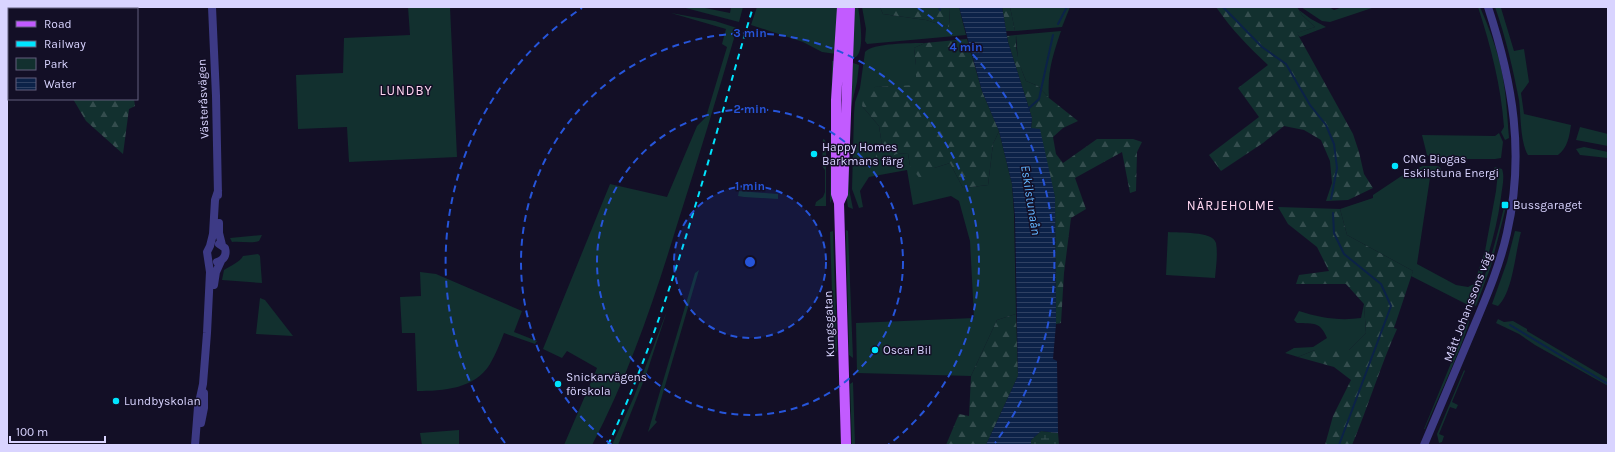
<svg xmlns="http://www.w3.org/2000/svg" width="1615" height="452" viewBox="0 0 1615 452" font-family="Karla,sans-serif">
  <defs>
    <pattern id="forest-firs" width="22" height="20" patternUnits="userSpaceOnUse"><rect width="22" height="20" fill="#12302f"/><path d="M5 1l3.5 6h-7zM16 11l3.5 6h-7z" fill="#344d4e"/></pattern>
    <pattern id="wetland-marsh" width="20" height="14" patternUnits="userSpaceOnUse"><rect width="20" height="14" fill="#12302f"/><path d="M1 5h8M5 5V1M11 12h8M15 12V8" fill="none" stroke="#344d4e"/></pattern>
    <pattern id="water-rules" width="6" height="5" patternUnits="userSpaceOnUse"><rect width="6" height="5" fill="#0c2248"/><path d="M0 2.5h6" fill="none" stroke="#2f4163"/></pattern>
  </defs>
  <rect width="100%" height="100%" fill="#130f26"/>
  <!-- green -->
  <path fill="#12302f" d="M408 7H450L457 157 349 162 347 127 298 129 296 75 343 73 344 38 410 35Z
    M682 7H700L730 13 731 7H743L739 22Z
    M757 7H840L836 54 822 52 803 42 751 25Z
    M855 7H858C860 18 865 50 856 57H852L853 13Z
    M862 7H880L883 14 926 20 949 27 950 7H959L966 35 867 44 865 41 866 29Z
    M1010 7H1070L1062 27 1015 31Z
    M1301 7H1329L1334 10 1343 7H1375L1330 22 1322 21Z
    M1478 7H1480C1488 25 1495 44 1500 63 1506 88 1507 113 1509 138L1505 140 1501 132 1504 127C1501 86 1491 47 1478 7Z
    M1495 7 1501 8 1514 51 1524 49 1529 82 1521 93 1524 114 1571 125C1569 137 1568 147 1558 155H1528C1520 142 1521 116 1519 100 1513 69 1506 38 1495 7Z
    M1299 10 1311 19 1326 27 1300 37 1296 33 1315 27 1302 15Z
    M671 13 715 21 737 28C718 94 698 159 677 225 654 300 629 375 592 445H564L597 368 567 351 562 358 543 349 610 184 667 197 697 126 706 117 727 47 722 44 726 29Z
    M1061 31C1053 55 1047 72 1049 98L1038 86 1026 81 1018 61 1016 35Z
    M925 43 914 48 916 65V86L875 87 862 106 879 126 882 145 876 154 875 163 897 154 908 153 910 166 934 168 950 163 963 188 988 185 993 144 999 131 1012 184 1014 214 1016 314 997 320 971 376 857 373 856 323 974 318 970 241 959 201 951 196 913 205 907 170 869 177 860 191 863 207 859 208 852 189 854 113 855 102 860 88 865 52C872 43 912 43 925 43Z
    M832 61H834L833 193 832 199 830 203Z
    M850 62 859 65 857 82 850 111 849 189 853 209 848 207 846 194Z
    M1580 127 1608 134V146L1576 140Z
    M1499 133 1503 142 1501 158 1495 159H1435L1427 155 1422 135 1495 136Z
    M823 139 825 140 826 145V206H815L816 202 823 197 825 192V170L822 166Z
    M1584 147 1608 152V158L1580 155 1576 149Z
    M1423 166H1437L1440 167 1442 173 1431 171 1417 264 1456 285 1468 287 1474 284 1485 251 1496 191 1498 172 1494 169 1495 167 1502 169C1505 177 1502 188 1501 197 1496 235 1484 271 1470 306L1411 276 1413 271 1347 235 1340 209 1373 198V195L1406 173Z
    M739 191 778 194V199L744 197 738 196Z
    M1504 207H1506L1491 266 1476 306 1474 305C1487 273 1496 241 1504 207Z
    M846 230 848 231 853 358 849 355Z
    M833 231 837 345V351L834 354 830 232Z
    M1515 231 1521 232C1515 253 1513 292 1498 306L1492 304 1507 262Z
    M1168 232C1179 233 1213 231 1216 243 1218 254 1216 267 1215 278L1166 275Z
    M262 235 259 241C250 244 241 241 232 242L230 238Z
    M258 254 260 256 262 283 222 280 224 270C230 266 240 262 243 256Z
    M699 270 655 420 657 422 648 432 695 273Z
    M420 272 436 274 522 311 514 332 537 341 535 344 504 333C500 343 496 354 490 364 475 389 443 391 417 391L415 333H402L400 297 421 296Z
    M260 298 265 300 293 336 256 334Z
    M1364 304 1366 333 1349 350H1315L1298 357 1285 353 1294 348 1313 347 1327 338C1320 321 1314 324 1297 323L1294 320 1299 311C1320 318 1340 321 1361 318Z
    M667 311 646 375 618 445H612L633 399Z
    M1469 319C1470 330 1432 412 1425 429H1424Z
    M1498 319 1504 322 1513 321 1527 329V331L1608 379V386L1535 345 1519 334 1496 323Z
    M1464 370 1465 371 1452 402 1458 405 1456 409 1450 407 1439 434 1444 436 1442 442 1439 443 1437 434Z
    M853 382 855 445H852L850 384Z
    M459 430V445H422L420 433Z"/>
  <!-- forest -->
  <path fill="url(#forest-firs)" d="M7 7H80L79 9H9V47L7 48Z
    M880 7H950L949 27 926 20 883 14Z
    M1002 7H1010L1015 31H1006Z
    M1216 7H1297L1302 15 1315 27 1297 33 1353 134 1359 152 1364 174 1373 188 1348 200 1326 201 1332 183 1330 161 1321 140 1304 130 1284 126 1263 143 1221 171 1209 155 1259 117 1238 88 1268 65C1247 45 1233 31 1216 7Z
    M1016 35C1015 52 1020 66 1026 81L1038 86 1049 98 1078 121 1063 128 1053 137 1056 154 1063 163 1097 139H1133L1142 142 1137 152 1136 191 1130 193 1122 152 1075 178 1086 209 1071 218 1064 273 1061 323 1056 324 1055 197 1031 129 1032 118 1008 42 1007 36Z
    M967 39 982 91 999 131 993 144 988 185 963 188 950 163 934 168 921 180 910 166 908 153 897 154 875 163 876 154 882 145 879 126 862 106 864 92 875 87 916 85V65L914 48 925 43Z
    M73 99H134L135 106 129 109 123 154 86 121Z
    M1278 207 1340 209 1347 235 1413 271 1394 328 1397 329C1380 367 1368 407 1352 445H1325L1333 416 1351 380 1334 367 1298 357 1315 350H1349L1366 333 1364 304 1346 284H1296L1299 275 1329 271 1317 247 1288 224Z
    M1016 314 1018 376 986 445H946L959 414 969 416 971 376 997 320Z"/>
  <!-- wetland -->
  <path fill="url(#wetland-marsh)" d="M1041 431 1058 433 1059 445H1031V440Z"/>
  <!-- water -->
  <path fill="url(#water-rules)" d="M959 7H1002L1008 42 1032 118 1031 128 1040 129 1055 197 1056 324 1053 359 1057 361 1058 433 1041 431 1031 440V445H986L1018 376 1015 217 1012 184 999 131 982 91Z"/>
  <g fill="none" stroke-linecap="round" stroke-linejoin="round">
    <!-- stream -->
    <path stroke="#0c2248" stroke-width="2" d="M939 7 940 10
      M1223 7 1262 47 1286 64 1310 105 1326 125 1334 144 1337 168 1331 199
      M1058 24 1067 7
      M1028 109 1039 99 1053 35
      M1333 213 1334 233 1344 254 1381 284 1391 306 1339 445
      M1510 325 1608 384"/>
    <!-- minor -->
    <path stroke="#3d3a85" stroke-width="8" d="M212 7 216 96 218 195
      M219 223V233L222 245
      M217 262C224 260 227 255 225 248L219 244
      M214 285 216 272 221 261
      M201 423 204 408V393
      M195 445 198 407 203 384 207 333 210 272 207 252 210 246 213 234 215 200 218 191
      M1424 445C1439 409 1455 372 1470 336 1484 302 1499 269 1507 233 1525 154 1513 83 1488 7"/>
    <!-- major -->
    <path stroke="#c25bff" stroke-width="10" d="M842 7 836 100V194L839 203 846 445
      M839 203 843 194 850 7"/>
    <!-- rail -->
    <path stroke="#00e5ff" stroke-width="2" stroke-dasharray="6 5" stroke-linecap="butt" d="M608 445C673 305 709 154 753 7"/>
  </g>
  <!-- distance rings -->
  <circle cx="750" cy="262" r="76" fill="#2655da" fill-opacity=".12"/>
  <g fill="none" stroke="#2655da" stroke-width="2" stroke-dasharray="7 5">
    <circle cx="750" cy="262" r="76"/>
    <circle cx="750" cy="262" r="153"/>
    <path d="M612 445A229 229 0 1 1 888 445"/>
    <path d="M505 443A305 305 0 0 1 582 8M918 8A305 305 0 0 1 995 443"/>
  </g>
  <!-- markers -->
  <g fill="#00e5ff" stroke="#130f26" stroke-width="1.5">
    <circle cx="814" cy="154" r="4"/>
    <circle cx="1395" cy="166" r="4"/>
    <rect x="1501" y="201" width="8" height="8" rx="2"/>
    <circle cx="875" cy="350" r="4"/>
    <circle cx="558" cy="384" r="4"/>
    <circle cx="116" cy="401" r="4"/>
  </g>
  <g text-anchor="middle" dominant-baseline="central" stroke-width="3" stroke-linejoin="round" paint-order="stroke">
    <!-- street labels -->
    <g font-size="12" fill="#d9d4ff" stroke="#130f26">
      <text transform="translate(203 99) rotate(-92)">Västeråsvägen</text>
      <text transform="translate(1468 307) rotate(-69)">Mått Johanssons väg</text>
      <text transform="translate(829 324) rotate(-92)">Kungsgatan</text>
    </g>
    <!-- poi labels -->
    <g font-size="12" fill="#d9d4ff" stroke="#130f26" text-anchor="start">
      <text x="822" y="147">Happy Homes<tspan x="822" dy="14">Barkmans färg</tspan></text>
      <text x="1403" y="159">CNG Biogas<tspan x="1403" dy="14">Eskilstuna Energi</tspan></text>
      <text x="1513" y="205">Bussgaraget</text>
      <text x="883" y="350">Oscar Bil</text>
      <text x="566" y="377">Snickarvägens<tspan x="566" dy="14">förskola</tspan></text>
      <text x="124" y="401">Lundbyskolan</text>
    </g>
    <!-- neighbourhood labels -->
    <g font-size="13" letter-spacing="1" fill="#ffd6f0" stroke="#130f26">
      <text x="406" y="90">LUNDBY</text>
      <text x="1231" y="205">NÄRJEHOLME</text>
    </g>
    <!-- water labels -->
    <g font-size="13" font-style="italic" fill="#62b6ff" stroke="#130f26">
      <text transform="translate(1031 200) rotate(81)">Eskilstunaån</text>
    </g>
  </g>
  <circle cx="750" cy="262" r="6" fill="#2655da" stroke="#130f26" stroke-width="2"/>
  <g font-size="12" text-anchor="middle" font-weight="bold" fill="#2655da" stroke="#130f26" stroke-width="3" stroke-linejoin="round" paint-order="stroke">
    <text x="750" y="37">3 min</text>
    <text x="966" y="51">4 min</text>
    <text x="750" y="113">2 min</text>
    <text x="750" y="190">1 min</text>
  </g>
  <!-- border -->
  <rect width="1615" height="452" fill="none" stroke="#d9d4ff" stroke-width="16"/>
  <!-- legend -->
  <rect x="8" y="8" width="130" height="92" fill="#130f26" stroke="#625e7d"/>
  <rect x="16" y="21" width="20" height="6" fill="#c25bff" stroke="#625e7d"/>
  <text x="44" y="28" font-size="12" fill="#d9d4ff">Road</text>
  <rect x="16" y="41" width="20" height="6" fill="#00e5ff" stroke="#625e7d"/>
  <text x="44" y="48" font-size="12" fill="#d9d4ff">Railway</text>
  <rect x="16" y="58" width="20" height="12" fill="#12302f" stroke="#625e7d"/>
  <text x="44" y="68" font-size="12" fill="#d9d4ff">Park</text>
  <rect x="16" y="78" width="20" height="12" fill="url(#water-rules)" stroke="#625e7d"/>
  <text x="44" y="88" font-size="12" fill="#d9d4ff">Water</text>
  <!-- scale -->
  <path d="M10 436v6h95v-6" fill="none" stroke="#d9d4ff" stroke-width="2"/>
  <text x="16" y="436" font-size="12" fill="#d9d4ff" stroke="#130f26" stroke-width="3" paint-order="stroke">100 m</text>
</svg>
